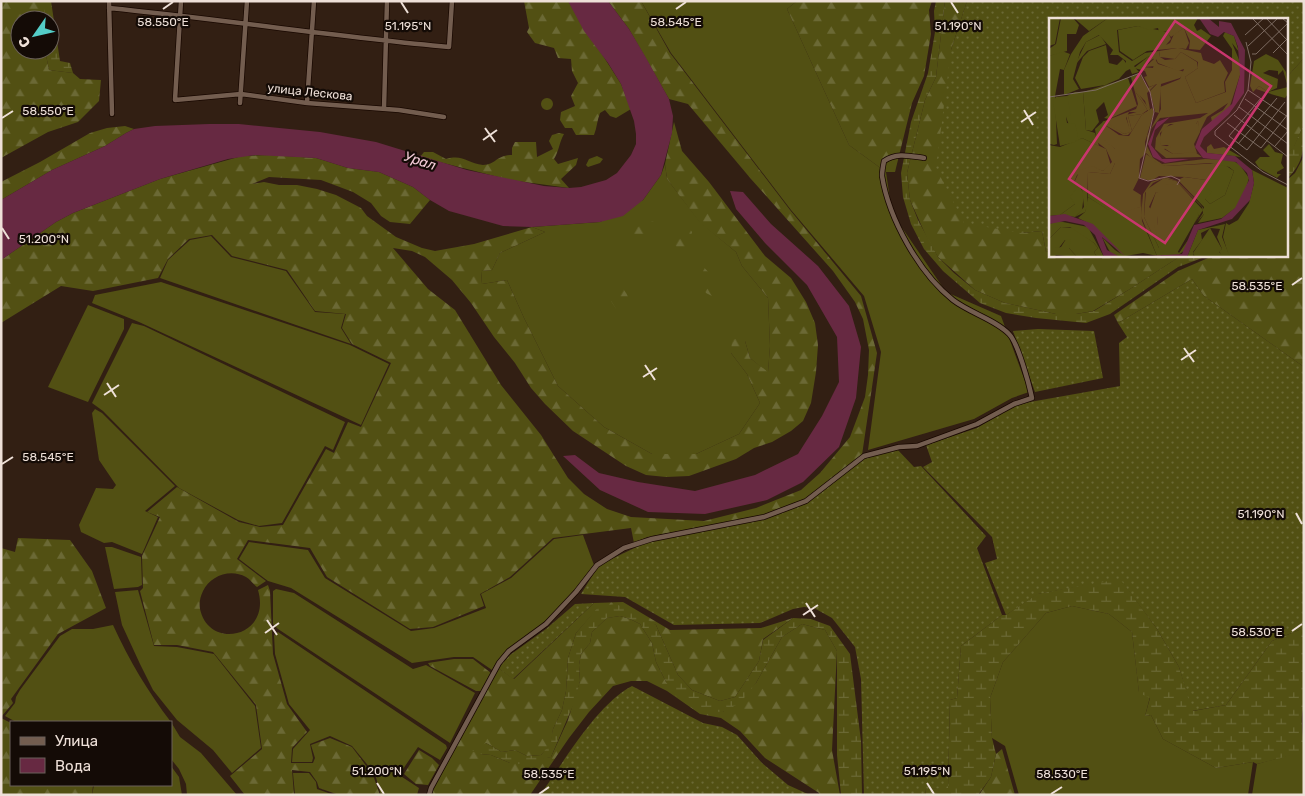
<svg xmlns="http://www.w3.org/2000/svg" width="1305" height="796" viewBox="0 0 1305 796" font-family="Rubik,sans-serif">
  <defs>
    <pattern id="forest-firs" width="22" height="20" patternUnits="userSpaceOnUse" patternTransform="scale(1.25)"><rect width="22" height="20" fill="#525013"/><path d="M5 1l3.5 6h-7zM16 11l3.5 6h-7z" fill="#6b6935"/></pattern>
    <pattern id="wetland-marsh" width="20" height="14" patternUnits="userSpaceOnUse" patternTransform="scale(1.25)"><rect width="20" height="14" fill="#525013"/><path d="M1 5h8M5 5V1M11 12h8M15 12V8" fill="none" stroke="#6b6935"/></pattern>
    <pattern id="garden-dots" width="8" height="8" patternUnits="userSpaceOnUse" patternTransform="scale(1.25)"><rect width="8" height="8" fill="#525013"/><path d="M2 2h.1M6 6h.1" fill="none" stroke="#6b6935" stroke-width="1.8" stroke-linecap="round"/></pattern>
  </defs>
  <rect width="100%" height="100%" fill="#321f13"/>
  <!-- grass -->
  <path fill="#525013" d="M641 1H797L787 9 849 145 886 172 892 213 946 292 1001 316 1029 392 1012 398 974 419 868 450 881 352 864 296 791 210 671 53Z
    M665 164 667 179 700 222 736 252 742 266 768 298 770 346 768 373 750 358 745 341 731 353 747 374 760 403 739 434 696 454H652L604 427 558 386 524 318 507 280 482 284 481 271 492 270 500 253 545 232 532 227 600 222 643 200 661 175Z
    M211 236 231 257 286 271 315 312 345 314 341 328 351 344 160 278 168 260 190 240Z
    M161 282 350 345 389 364 361 425 139 322 92 303 95 295Z
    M88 305 124 319V329L88 402 48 387Z
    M132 323 144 326 345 422 333 450 325 446 282 523 259 526 238 520 179 488 103 411 92 403Z
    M95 409 102 413 175 486 145 511 158 517 142 554 112 542 104 543 81 532 79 525 96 488 113 489 116 485 99 460 92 413Z
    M583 535 594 565C578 586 563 606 543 623 525 638 504 649 492 670L473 657H454L412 663 291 588 268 581 239 559 249 542 308 550 325 578 411 631 434 628 486 608 481 594 511 578 554 539Z
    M105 547H112L141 557 142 585 138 587 114 589Z
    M276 589 294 593 413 669 426 665 475 693 450 743 278 629 273 624V591Z
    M138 590 154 646 177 647 214 654 255 706 261 748 232 773 213 750 177 720 153 690 140 664 122 625 115 592Z
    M1072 606 1109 614 1132 632 1139 692 1150 697 1145 716 1151 715 1163 739 1216 768 1253 762 1248 795H1019L1005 746 992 738 990 698 1003 662 1046 613Z
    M113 625C129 660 148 692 171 722H16L5 716 15 703 16 697 20 690 60 636 72 629H93Z
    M278 632 446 745 447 748 440 760 418 747 399 775 419 788 417 795H381L375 774 352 746 330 736 310 744 313 758 312 762H292L293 749 310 730 289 704 275 654 274 635Z
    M171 722 180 737 201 753 237 795H187L186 784 179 769 171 759Z
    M1304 751V795H1252L1257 764Z
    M171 766 179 777 182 795H92L94 785H171Z
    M293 773H309L316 782 317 789 334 795H295Z"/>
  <!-- forest -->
  <path fill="url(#forest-firs)" d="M1 1H44V20H20V50H45L49 70 73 73 80 79 101 80 99 101 78 122 48 132 1 158Z
    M524 1H568L621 84 631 109 616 118 610 116 605 110 600 113C597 120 597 128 594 135H576L572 128H565L560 120 561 112 575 106 571 96 578 83 572 71 571 59 558 58 554 48 535 43 527 32 529 28Z
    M608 1H641L670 53 790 210 861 296 877 353 862 455 804 501 763 516 647 537 634 543 631 528 553 538 510 577 480 594 484 606 433 627 410 629 327 577 310 548 248 540 237 559 266 581 257 587C253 584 250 579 246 577 230 568 210 576 203 591 200 597 199 603 200 609 209 651 272 637 258 590L268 585 270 591 273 654 287 704 307 732 292 748 291 763H313L315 758 311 745 330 738 352 747 373 775 380 795H339L319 788 317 782 310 772 292 770 294 795H245L230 776 262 749 256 705 213 652 177 645H154L140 591 143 588 142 556 160 517 147 512 177 487 239 522 260 527 283 525 326 449 334 453 348 422 361 427 391 363 352 344 342 328 346 314 315 311 287 270 232 256 212 235 189 239 168 259 158 278 93 291 61 286 1 323V260L56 222 73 213 160 179 242 156 270 155 316 158 348 168 379 172 413 187 430 200 410 224 390 222 381 216 371 203 353 192 321 180 269 177 252 184 264 182 279 185H297L317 189 336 195 361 208 367 216 396 237 422 248 435 251 474 244 532 227 545 232 500 253 492 270 481 271 482 284 507 280 524 318 558 386 604 427 652 454H696L739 434 760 403 747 374 731 353 732 338 745 341 750 358 768 372 770 346 768 298 742 266 736 252 700 223 667 179 665 164 674 122 682 151 709 182 765 256 791 278 806 302 815 323 818 345 816 372 811 403 803 421 791 431 772 442 754 448 736 459 689 476 666 477 646 475 626 466 573 431 545 404 531 388 515 363 494 337 471 303 452 280 425 257 412 251 393 248 428 289 455 310 501 385 541 435 568 478 584 494 607 509 631 517 704 521 756 508 801 490 820 473 850 437 865 397 868 375 869 350 863 319 855 302 833 271 751 179 688 104 669 99 629 29Z
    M797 1H932L929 10 931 34 924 76 912 103 895 172H886L849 145 787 9Z
    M945 1H967L951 50 1021 233 1042 231 1046 252 1050 251V255H1182L1130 289 1093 311 1076 314H1056L1005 303 975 290 938 257 927 238 910 200 907 173 925 100 936 77Z
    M1304 58V124L1294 147 1286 156V78Z
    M541 104a6 6 0 1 1 12 0a6 6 0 1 1-12 0Z
    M125 126 134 129 126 133 105 146 52 170 1 200V182L40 162 90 133 107 128Z
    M559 133 564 134C559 143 559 151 554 159L558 164 578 158 576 165 561 179 569 188 510 180 420 157 424 152H433L446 159C463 154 467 163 483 165 496 165 496 155 512 155V148L515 142H536L537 157 553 149 549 141 552 135Z
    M597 156 603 159 600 163 588 167 586 165 589 159Z
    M1304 156V367L1204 296 1192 279 1118 323 1114 315 1178 271 1215 255H1286V181L1295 173Z
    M653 221 658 229 651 237C643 237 634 241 627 238L629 230Z
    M681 225H687L692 232 689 245 682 249 677 248 672 239 676 227Z
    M698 261 712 276 717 290 712 296 706 293 692 267Z
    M616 286H620C628 293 632 302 627 312L619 313 609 298 612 288Z
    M18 538 70 540 92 571 106 608 58 634 11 699 13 703 1 717V548L15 552Z
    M623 602 670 630 761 628 793 618 763 639 759 661 735 697 720 701 692 690 678 675 656 625 600 606 576 633 568 658 566 691 562 710 553 729 551 744 541 755 527 756 515 750 502 752 486 743 480 754 491 755 510 763 551 757 568 720 580 681 579 665 581 654 590 643 592 632 607 618 620 616 630 619 640 624 652 643 656 662 666 682 723 712 756 683 782 637 802 624 825 630 837 651 832 750 840 795H820L819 793 765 758 740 731 721 718 700 714 667 691 647 681H631L613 686 589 712 569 738 530 795H432L431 791 498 668 514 679 594 603Z
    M454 659H473L491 673 481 691H476L430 666 428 663Z
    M1 718 11 723V785H93L92 795H1Z
    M1002 749 1015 795H979L991 777 996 754Z
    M419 750 432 758 439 765 428 785 416 784 404 774Z"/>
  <!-- wetland -->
  <path fill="url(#wetland-marsh)" d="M44 1H51L60 61 70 63 73 73 49 70 45 50H50V20H44Z
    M936 1H945L936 77 925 100 907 173 910 200 918 220 938 257 954 273 975 290 1005 303 1056 314H1076L1094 311 1130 289 1182 255H1210L1178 267 1110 314 1086 323 1036 318 1006 313 980 303 943 271 924 249 911 224 903 197 901 173 911 122 928 73 935 32 934 11Z
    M1304 124C1304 148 1305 162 1286 180V156L1294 146Z
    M1120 578 1157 629 1179 667 1193 711 1226 705 1272 641 1304 628V706C1299 720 1304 736 1304 752L1257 764 1253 762 1216 768 1163 739 1151 715 1145 716 1150 698 1139 693 1132 632 1109 614 1072 606 1046 613 1003 662 990 698 992 738 996 754 991 777 978 795H925L926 789 948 787 950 700 957 698 961 646 1002 615H1006L1037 594Z
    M616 604 640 615 656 625 678 675 692 690 720 701 735 697 759 661 763 640 793 618 811 619 830 626 850 654 861 741 862 795H841L837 755V651L825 630 802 624 782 637 756 683 740 703 723 712 695 710 677 697 666 682 656 662 652 643 640 624 630 619 620 616 607 618 592 632 590 643 581 654 579 665 580 681 575 701 551 757 522 764 510 763 491 755 480 754 472 751 486 743 502 752 515 750 527 756 541 755 550 744 553 729 562 710 566 691 568 658 576 633 599 606Z"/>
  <!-- garden -->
  <path fill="url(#garden-dots)" d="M967 1H1304V58L1286 78V19H1050V251L1046 252 1042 231 1021 233 964 223 936 168 951 50Z
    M1192 279 1204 296 1304 367V628L1272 641 1226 705 1192 711 1179 667 1157 629 1120 579 1038 594 1006 615 985 563 997 559 992 537 923 467 932 462 926 445 977 428 1012 407 1030 402 1120 386 1119 343 1127 337 1118 323Z
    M1038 329 1094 331 1103 378 1035 392 1013 331Z
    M896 448 914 467 921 466 986 536 977 548 1002 615 961 646 957 698 950 700 948 788 926 789 925 795H864L861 679 855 647 832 618 814 608 804 607 793 609 760 623 674 625 625 597 581 594 599 565 647 542 763 519 806 503 865 457Z
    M594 603 513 679 498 668 510 655 546 629 575 604Z
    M632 686 703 723 722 727 737 735 762 763 788 785 810 795H540C564 762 596 705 632 686Z"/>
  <!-- water -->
  <path fill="#672942" d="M568 1H608L629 29 645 56 669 99 673 116 672 133 661 175 643 200 623 216 600 222 532 227 503 226 449 211 430 200 413 187 379 172 348 168 316 158 255 155 228 159 160 179 73 213 56 222 1 260V200L52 170 105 146 126 133 134 129 155 126 209 124H239L320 132 376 142 467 170 544 186 569 188 581 187 606 180 617 173 631 155 636 144V134L634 121 621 84 608 63 584 31Z
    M730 191 743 192 771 224 818 266 849 306 861 347 856 398 839 447 803 482 767 500 705 514 648 512 600 490 563 456 575 455 599 473 638 482 695 491 755 475 798 454 822 416 839 382 837 337 807 285 765 243 736 209Z"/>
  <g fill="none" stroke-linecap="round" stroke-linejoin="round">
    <defs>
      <path id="minor" d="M109 1 112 114
        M181 1 175 100 241 94 307 103 399 110 444 117
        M109 8C222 19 335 37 449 47L452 1
        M240 103 247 1
        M307 103 314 1
        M384 109 387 1
        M429 795 431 788 499 663 509 651 546 624 576 592 597 565 624 548 652 539 764 517 806 501 864 456 899 447 917 446 977 424 1014 404 1032 398C1029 384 1018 343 1009 334 996 320 970 313 953 300 919 273 889 219 882 176 882 171 883 166 884 161 897 152 910 156 924 158"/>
    </defs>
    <!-- minor casing -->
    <use href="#minor" stroke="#190801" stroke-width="6"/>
    <!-- minor -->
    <use href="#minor" stroke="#735d4f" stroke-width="4.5"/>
  </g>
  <!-- ticks -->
  <path fill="none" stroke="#eee0d8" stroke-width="2" d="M401 2 408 13M951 2 958 13M163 9 173 2M676 9 686 2M1024 110 1033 125M2 118 13 111M1021 122 1036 112M485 128 495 142M483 140 497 130M2 228 9 239M1292 285 1302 278M1184 348 1194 362M1181 360 1196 350M645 365 655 380M643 377 657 368M107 383 116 397M104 395 119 385M2 464 13 457M1296 513 1302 524M806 603 815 617M803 615 818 605M267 620 277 635M1292 631 1302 624M265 633 279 623M377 783 384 794M927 783 934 794M539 794 549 787M1051 794 1062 787"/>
  <g text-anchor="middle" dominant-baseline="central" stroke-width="4.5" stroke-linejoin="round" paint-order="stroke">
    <!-- street labels -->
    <g font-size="12" fill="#eee0d8" stroke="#140b06">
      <text transform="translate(310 92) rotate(6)">улица Лескова</text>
    </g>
    <!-- water labels -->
    <g font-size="14" font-style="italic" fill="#f4cbd8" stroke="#140b06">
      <text transform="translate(420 161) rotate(18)">Урал</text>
    </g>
  </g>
  <!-- overview -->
  <g transform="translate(1049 18)">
    <rect width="239" height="239" fill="#321f13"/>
    <path d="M25 0H59L40 13ZM89 8 119 14 122 21 117 27 121 25 125 16 135 10 140 25 137 31 129 30 152 35 154 42 165 46 171 42 179 55 175 64 176 74 147 85 136 59 149 50V44L132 34 126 41 111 39 110 33 128 30 98 33 84 42 71 33 69 12ZM51 17 57 26 38 33 26 47 37 24ZM13 33 21 36 15 52 11 51 6 78H0V38ZM100 38 105 40 94 49 104 50 106 41 109 46 136 54 131 60 112 66 110 95 106 94 101 73 108 66 100 69 95 59 98 58 96 53 85 50ZM149 103 151 114 145 126 148 135 124 136 115 130 120 127H112L110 122 114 110 130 104 147 106ZM33 120 57 131 62 148 54 153 42 149 28 157 25 164 30 167 26 186 11 197 0 198V127L11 129ZM97 136 116 148 173 145 185 153 176 177 161 186 156 181 157 162 136 159 110 158 102 163 91 160ZM203 152 239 170V239H180L174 219 177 205 180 207 189 202 200 185 205 165ZM12 209 26 210 45 225 49 230 45 234 48 239H28L20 230V222H16L6 235 7 239 0 238V221Z" fill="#525013"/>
    <path d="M59 0H149L145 7 148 13 152 11 162 18 151 32 140 31 141 23 135 10 122 19 117 13 110 14 109 10 100 12 89 8 68 12 70 34 83 43 96 35 110 33 111 39 116 42 126 41 132 34 148 44 149 50 136 59 147 85 177 74 176 64 183 52V31L174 18 176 14 185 18 190 34 183 25 191 44V57L181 88 166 103 163 104 162 99 174 92 179 85 158 99 150 115 149 103 147 106H121L111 115 112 127 122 129 115 131 124 136 146 134 153 139 117 140 106 131 107 120 115 106 151 100 159 95 111 100 102 111 98 128 104 140 113 146 156 141 183 142 191 147 200 160 195 177 188 189 173 200 149 205 155 196V189L129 162 135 159 157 162 158 170 163 174 156 181 161 186 176 177 185 153 180 149 161 145 116 148 108 145 97 135 98 118 112 91 111 69 131 61 135 51 129 53 109 45 107 41 106 48 96 49 105 41 100 38 85 48 90 54 83 56 81 51 77 53V43L69 37H61L64 32 50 17 37 24 31 34 24 61 30 71 15 77V52L22 36 34 18ZM217 36 229 42 237 54 239 69 234 52 229 57V53L220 52 214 55 229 61 228 70 219 74 210 68 204 74 201 68 205 43ZM90 55 99 70 107 66 98 75 101 91 99 94 92 98 83 113 79 98 93 96 99 93 96 83 86 73 98 91 95 94H80L77 100 82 114 75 116 53 104 87 91 89 86 82 59ZM26 74H34L37 112 46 115 50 128 33 120 26 124 17 99 18 78ZM6 78 8 126 5 127 1 126 0 119V79ZM162 126 165 131 175 129 192 139 158 135V129ZM220 126 226 134 234 136 232 145 235 150 228 154V156H232L228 160 210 150 206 144 211 139H221L214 132ZM115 160 127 163 154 192 145 206 150 197 107 174 100 189 108 197 109 207H106L130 235 139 222 136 232 128 238 109 237 110 230 95 199 97 172ZM30 167 35 176 33 192 26 199 11 197 26 186 21 179ZM92 177 93 203 108 238 94 235 71 239 62 236 53 219 66 232 72 236 45 208 29 200 36 194 39 179 60 192 91 189ZM9 203 39 209 55 239H48L45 234 49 230 45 225 21 209H12L0 221V206ZM176 206 173 219 181 239 173 238 170 233 173 231 168 219 171 211 162 210 152 215 153 222 144 234 145 239H138L149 212ZM17 221 22 222 20 230 28 239 6 237V230L12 229Z" fill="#525013"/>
    <path d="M93 64 87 72 100 91 93 96 79 98 83 113 79 117H74L56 107 53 110 52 115 66 131V145L61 156 39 154 38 188 36 194 26 199 35 189 33 171 25 165 31 152 43 148 54 153 63 144 57 131 48 124 46 111 55 103 75 116 81 114 77 97 98 91 86 73ZM210 68 219 74 239 69V76L236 80 225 77 207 71ZM117 159 128 163 151 186 155 191V196L148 204 154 195 153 189 127 163 115 160 104 165 96 175 95 199 110 230 112 238H108L92 198 94 176 102 164Z" fill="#525013"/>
    <path d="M0 0H11L6 26 0 28ZM12 0H24L30 7 27 16H18V33L0 38V31L7 26ZM57 27 60 45 68 47 74 41 77 45V53L70 61 56 67 32 71 26 60 34 39 40 33ZM79 60 88 88 60 101 55 100 59 97 55 84 47 92 50 104 43 113 37 112 34 74ZM18 78 22 97 17 99 18 105 26 106 29 117 26 124 11 128 4 83 7 79ZM103 90 105 94 96 124 97 135 91 141 90 160 84 172 92 177 91 189 67 197 39 179V154L61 156 66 145V131L50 118V115L56 107 70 117 80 118 92 98ZM117 166 126 167 139 179 150 197 127 237 112 231 105 207H109L108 198 100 194 107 174 110 175ZM161 210 173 231 170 234 176 239H146L144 235Z" fill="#525013"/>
    <path d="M150 0H159L170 9V3L182 5 196 32 195 75 180 96 155 119 151 128 158 135 186 138 203 152 205 165 201 182 183 201 149 212 138 239H84L133 236 145 207 172 201 186 190 200 162 198 155 187 144 154 140 146 129 153 111 183 86 191 57 189 29 185 18 175 14 169 19 161 16ZM121 99 106 112 102 127 113 141H140L116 145 104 139 99 126 108 104ZM16 196 44 206 77 239 53 219 58 232 71 239H55L46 217 35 207 16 203 0 206V198Z" fill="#672942"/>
    <path fill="none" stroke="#7d6c62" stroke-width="1" d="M203 0 239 37M217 0 239 23M196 17 215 0M197 24 202 44 199 72 188 92 166 113V117L214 154 239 167M199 28 229 0M224 35 239 20M203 36H207L239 5 233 0M199 72 239 99M0 79 47 72 91 55 101 74 105 94 90 160 99 163 122 158 131 162 128 167M212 80 180 118 198 132 236 84M196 81 239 112M190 89 239 126M185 97 239 139M178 105 212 130 239 96M189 126 228 80M226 128 239 113"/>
    <path fill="#c9366e" fill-opacity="0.15" stroke="#c9366e" stroke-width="2.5" d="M126 3 222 68 116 225 20 161Z"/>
    <rect width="239" height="239" fill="none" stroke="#eee0d8" stroke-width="2.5"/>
  </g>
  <g font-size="12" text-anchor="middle" fill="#eee0d8" stroke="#140b06" stroke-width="4.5" stroke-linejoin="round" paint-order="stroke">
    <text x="163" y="26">58.550°E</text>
    <text x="676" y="26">58.545°E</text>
    <text x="408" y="30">51.195°N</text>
    <text x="958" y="30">51.190°N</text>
    <text x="48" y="115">58.550°E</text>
    <text x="44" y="243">51.200°N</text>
    <text x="1257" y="290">58.535°E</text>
    <text x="48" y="461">58.545°E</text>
    <text x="1261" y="518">51.190°N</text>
    <text x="1257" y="636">58.530°E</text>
    <text x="377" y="775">51.200°N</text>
    <text x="927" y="775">51.195°N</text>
    <text x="549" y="778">58.535°E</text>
    <text x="1062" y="778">58.530°E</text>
  </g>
  <!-- border -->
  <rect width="1305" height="796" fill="none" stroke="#eee0d8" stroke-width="5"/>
  <!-- legend -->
  <rect x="10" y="721" width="162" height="65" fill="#140b06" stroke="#6b605a"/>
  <rect x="20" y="737" width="25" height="8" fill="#735d4f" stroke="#6b605a"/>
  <text x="55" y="746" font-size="15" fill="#eee0d8">Улица</text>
  <rect x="20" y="758" width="25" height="15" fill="#672942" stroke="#6b605a"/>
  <text x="55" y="771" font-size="15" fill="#eee0d8">Вода</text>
  <!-- north arrow -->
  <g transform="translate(35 35) rotate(236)"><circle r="24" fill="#140b06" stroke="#6b605a"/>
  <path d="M0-4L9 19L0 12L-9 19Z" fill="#54cdc7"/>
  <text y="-8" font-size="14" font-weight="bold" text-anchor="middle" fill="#eee0d8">С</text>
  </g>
</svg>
